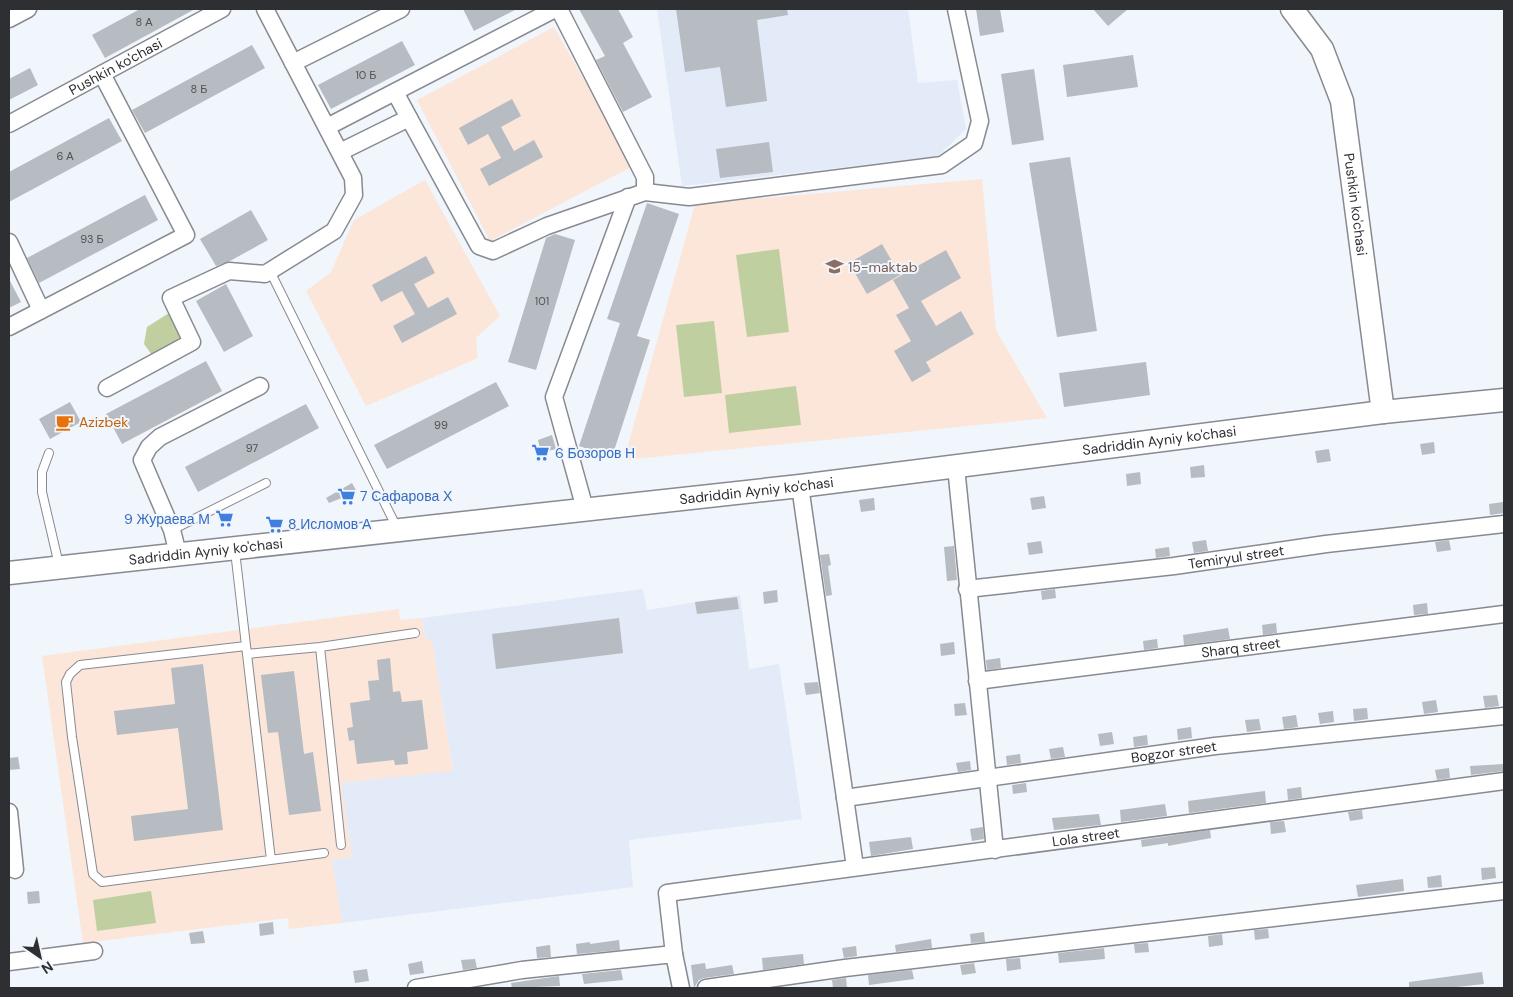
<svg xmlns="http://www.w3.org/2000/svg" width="1513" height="997" viewBox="0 0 1513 997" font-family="'DM Sans',sans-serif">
  <rect width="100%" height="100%" fill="#f1f5fc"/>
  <!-- built -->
  <path fill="#e3eaf8" d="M657 9H908L918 83 957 80 966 129 938 156 682 186Z
    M643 589 647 610 740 595 749 669 779 664 802 819 629 840 633 887 342 923 331 860 352 857 341 783 453 770 432 641 425 639 422 618Z"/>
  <!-- education -->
  <path fill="#fce6d9" d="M554 27 633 166 490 241 417 100Z
    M982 179 996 330 1047 418 624 460 695 204Z
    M425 180 500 316 476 338 478 358 366 406 306 291 331 272 354 220Z
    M399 609 400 620 422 618 425 639 432 640 453 771 341 783 352 857 332 860 342 923 289 929 288 918 83 943 42 656Z"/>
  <!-- green -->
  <path fill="#c0cfa0" d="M779 249 789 332 747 337 736 255Z
    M169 313 182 337 152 355 144 344 147 327Z
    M714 321 722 393 684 397 676 325Z
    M796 386 801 425 729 433 725 395Z
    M151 891 156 923 97 931 93 900Z"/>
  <!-- building -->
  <path fill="#b7bbc2" d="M140 9H195L105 58 92 35Z
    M463 9H517L474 31Z
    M579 9H618L633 37 623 43 652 97 623 112 596 60 605 56Z
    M676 9H787L788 15 757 20 767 101 726 107 720 67 685 72Z
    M976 9H1000L1004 32 980 36Z
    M1093 9H1128L1108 26Z
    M402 41 415 65 331 109 318 85Z
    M252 45 265 68 145 133 132 110Z
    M1133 55 1138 87 1067 97 1063 65Z
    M30 68 38 85 9 100V79Z
    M1034 69 1044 140 1012 145 1001 74Z
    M512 99 521 116 501 127 514 151 534 140 543 157 489 186 480 169 501 158 488 134 468 145 459 128Z
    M109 118 122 141 9 202V172Z
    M769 142 773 172 720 178 716 149Z
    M1070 157 1097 331 1057 337 1029 163Z
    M145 195 158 220 39 283 27 258Z
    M647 203 679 214 637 336 650 340 612 457 579 446 620 323 607 319Z
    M251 210 268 240 230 261 216 266 200 239Z
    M555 234 575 240 536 370 508 362 546 238Z
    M882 244 900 275 867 294 849 263Z
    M946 250 961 278 921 301 936 326 961 311 974 334 926 362 931 371 912 382 894 351 911 341 896 315 909 308 893 280Z
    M426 256 435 273 414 284 428 308 448 297 457 314 402 343 393 326 415 314 402 291 381 302 372 285Z
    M9 279 21 302 9 308Z
    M226 284 253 336 224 352 196 301Z
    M206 361 222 391 122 444 106 414Z
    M1146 362 1150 395 1064 407 1059 373Z
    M496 382 509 406 387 469 374 445Z
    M70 402 81 422 50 439 39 419Z
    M306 404 319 428 198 492 185 467Z
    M552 435 556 449 541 453 538 440Z
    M1434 442 1435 453 1422 455 1420 444Z
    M1329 449 1331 461 1317 463 1315 451Z
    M1204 465 1205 477 1191 478 1190 467Z
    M1140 472 1141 484 1127 486 1126 474Z
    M352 483 357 492 329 503 326 498Z
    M1044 496 1046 508 1032 510 1030 498Z
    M874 498 875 510 861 512 859 500Z
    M1503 502 1504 513 1490 515 1489 504Z
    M1206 540 1208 551 1194 553 1192 542Z
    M1449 540 1451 550 1437 552 1435 542Z
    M1041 541 1043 553 1029 555 1027 543Z
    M954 546 957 580 947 581 944 547Z
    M1169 547 1170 556 1156 558 1155 549Z
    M829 554 831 565 828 566 832 595 826 596 820 555Z
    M1055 589 1056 598 1042 600 1041 591Z
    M777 590 778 602 764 604 763 592Z
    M737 597 739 609 697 614 695 602Z
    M1427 603 1428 614 1414 615 1413 605Z
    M619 618 623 653 496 669 492 634Z
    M1276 623 1277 633 1263 635 1262 625Z
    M1228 628 1230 639 1184 645 1183 635Z
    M1157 639 1158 648 1144 650 1143 641Z
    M954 642 955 654 941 656 940 644Z
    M390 658 393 692 400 691 402 702 422 700 428 749 407 752 408 764 395 765 394 760 357 764 354 740 349 741 347 728 353 727 350 703 370 700 368 681 379 680 377 660Z
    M1000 658 1001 668 987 670 986 660Z
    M203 664 223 830 134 841 131 816 188 809 178 728 117 735 114 711 175 704 171 668Z
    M294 671 304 754 313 752 321 811 289 815 278 732 268 733 261 675Z
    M818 682 820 693 806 695 804 683Z
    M1497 695 1499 706 1485 708 1483 696Z
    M1436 700 1438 712 1424 714 1422 702Z
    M965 703 967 715 955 716 954 704Z
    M1367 708 1368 719 1354 721 1353 709Z
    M1333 711 1334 722 1320 724 1318 713Z
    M1296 715 1298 727 1284 729 1282 717Z
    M1259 719 1261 730 1247 732 1245 720Z
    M1191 727 1192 738 1178 740 1177 729Z
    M1112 732 1114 744 1100 746 1098 734Z
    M1147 735 1148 745 1134 747 1133 737Z
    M1063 747 1065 757 1051 759 1049 749Z
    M1020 754 1021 763 1007 765 1006 756Z
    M18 757 20 769 9 770V758Z
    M970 761 971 770 958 772 956 763Z
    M1504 764V771L1471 775 1470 766Z
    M1449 768 1450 778 1437 780 1435 770Z
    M1026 783 1027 792 1013 794 1012 785Z
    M1301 787 1302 798 1288 800 1287 789Z
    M1265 791 1266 803 1189 813 1188 801Z
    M1165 804 1167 816 1121 822 1120 810Z
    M1362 810 1363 819 1350 821 1348 812Z
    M1099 814 1101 825 1054 830 1052 818Z
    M1284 821 1286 832 1271 834 1270 822Z
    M983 827 984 839 972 841 970 829Z
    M1210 830 1211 838 1168 846V843L1142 847 1141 840Z
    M911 837 913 849 871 856 869 842Z
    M1495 867 1496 878 1482 880 1481 868Z
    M1441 875 1442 887 1428 888 1427 877Z
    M1403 879 1404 891 1358 897 1356 885Z
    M39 891 40 903 28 904 27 892Z
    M273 922 274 934 260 936 259 924Z
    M1268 929 1269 938 1255 940 1254 930Z
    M203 931 205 943 191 944 189 933Z
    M984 932 985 942 971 943 970 934Z
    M1222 934 1223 945 1209 947 1208 936Z
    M931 939 932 948 896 952 895 945Z
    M619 940 620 950 577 954 576 944 590 942V944Z
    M1148 943 1149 952 1135 953 1134 944Z
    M550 945 551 957 537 958 536 947Z
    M856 946 857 956 844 958 842 948Z
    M1104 948 1105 959 1059 963 1058 953Z
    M803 954 804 964 763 970 762 958Z
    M1020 958 1021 969 1007 971 1006 959Z
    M475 959 477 968 463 970 461 960Z
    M422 961 424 973 410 975 408 964Z
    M705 963 706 969 732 965 734 974 704 978 699 980 694 988 691 965Z
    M974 963 976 973 962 975 960 965Z
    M367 969 369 981 355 983 353 971Z
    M621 970 623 980 584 984 582 974Z
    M912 970 914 979 869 985 868 975Z
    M1482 972 1484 984 1448 988H1409V982Z
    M559 976 560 986 512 988 511 983Z
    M846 978 847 988H833L832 980Z"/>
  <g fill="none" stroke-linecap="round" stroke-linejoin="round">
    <defs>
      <path id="lane" d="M270 271 397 528
        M49 453 42 472V492L59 565
        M172 530 266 483
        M235 551 271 860
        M246 646 80 665 70 674 66 682 72 737 93 874 102 882 324 853
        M320 647 341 845
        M247 654 320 647 415 633"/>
      <g id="street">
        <path d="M559 9 645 177V192"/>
        <path d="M9 19 28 9"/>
        <path d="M293 63 401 9"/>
        <path d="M395 92 409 118"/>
        <path id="s1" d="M9 124 222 9"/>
        <path d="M327 127 555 9"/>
        <path d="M340 152 409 118 479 246 493 251 547 226 645 192 689 197 942 165 974 143 980 121 956 9"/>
        <path d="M9 242 41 310"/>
        <path d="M9 327 186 235 102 74"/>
        <path d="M107 388 192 342 171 298 229 271 265 274 334 231 354 195 353 178 265 9"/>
        <path d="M956 467 995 850"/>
        <path d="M800 486 855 867"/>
        <path d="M585 509 554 397 628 197"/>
        <path d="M178 554 172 530 142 460 149 447 160 437 260 386"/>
        <path id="s2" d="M967 589 1174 566 1326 544 1504 524"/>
        <path id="s3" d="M977 681 1504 614"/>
        <path id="s4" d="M845 798 1215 746 1504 716"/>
        <path d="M9 812 15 870"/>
        <path id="s5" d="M674 954 667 893 1504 781"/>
        <path d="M9 962 94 951"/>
        <path d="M416 988 522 970 674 954 681 988"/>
        <path d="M706 988 845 968 1504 891"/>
      </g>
      <g id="secondary">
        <path id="s6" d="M1292 9 1322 49 1342 101 1383 412"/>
        <path id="s7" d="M9 573 800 486 1383 412 1504 400"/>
      </g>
    </defs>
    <!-- lane casing -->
    <use href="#lane" stroke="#878a91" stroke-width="10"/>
    <!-- street casing -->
    <use href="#street" stroke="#878a91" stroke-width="19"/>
    <!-- secondary casing -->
    <use href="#secondary" stroke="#878a91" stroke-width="25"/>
    <!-- lane -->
    <use href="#lane" stroke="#fff" stroke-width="8"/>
    <!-- street -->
    <use href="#street" stroke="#fff" stroke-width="16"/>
    <!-- secondary -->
    <use href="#secondary" stroke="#fff" stroke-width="22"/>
  </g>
  <!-- icons -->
  <defs>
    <symbol id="school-bare" viewBox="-9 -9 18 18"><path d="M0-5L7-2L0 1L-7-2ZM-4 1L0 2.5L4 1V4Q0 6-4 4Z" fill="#8d6e63" stroke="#f1f5fc" stroke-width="2.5" paint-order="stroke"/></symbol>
    <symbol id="cafe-bare" viewBox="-9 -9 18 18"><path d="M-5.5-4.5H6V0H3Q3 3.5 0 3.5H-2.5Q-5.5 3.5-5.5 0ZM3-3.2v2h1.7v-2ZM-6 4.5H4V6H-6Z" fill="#e8710a" stroke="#f1f5fc" stroke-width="2.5" paint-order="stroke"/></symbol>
    <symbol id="supermarket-bare" viewBox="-9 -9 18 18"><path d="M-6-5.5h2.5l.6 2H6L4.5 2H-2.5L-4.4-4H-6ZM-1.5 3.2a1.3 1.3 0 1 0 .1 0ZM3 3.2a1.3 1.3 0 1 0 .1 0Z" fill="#3f7fe0" stroke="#f1f5fc" stroke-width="2.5" paint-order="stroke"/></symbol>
  </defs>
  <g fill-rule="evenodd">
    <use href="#school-bare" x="822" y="254" width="25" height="25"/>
    <use href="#cafe-bare" x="52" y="410" width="25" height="25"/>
    <use href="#supermarket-bare" x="528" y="440" width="25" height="25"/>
    <use href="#supermarket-bare" x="334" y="484" width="25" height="25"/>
    <use href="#supermarket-bare" x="212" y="506" width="25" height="25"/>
    <use href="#supermarket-bare" x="262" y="512" width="25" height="25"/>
  </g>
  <g text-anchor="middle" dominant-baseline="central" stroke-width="4" stroke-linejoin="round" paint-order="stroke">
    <!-- number labels -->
    <g font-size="11" fill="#505256">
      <text x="144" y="22">8 А</text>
      <text x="366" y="75">10 Б</text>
      <text x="199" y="89">8 Б</text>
      <text x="65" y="156">6 А</text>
      <text x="92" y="239">93 Б</text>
      <text x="542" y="301">101</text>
      <text x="441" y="425">99</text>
      <text x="252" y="448">97</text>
    </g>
    <!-- street labels -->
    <g font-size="14" fill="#2e2f32" stroke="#f1f5fc">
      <text stroke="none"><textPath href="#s1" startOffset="121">Pushkin ko'chasi</textPath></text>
      <text stroke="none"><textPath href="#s6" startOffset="210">Pushkin ko'chasi</textPath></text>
      <text stroke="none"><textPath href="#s7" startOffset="1158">Sadriddin Ayniy ko'chasi</textPath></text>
      <text stroke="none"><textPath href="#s7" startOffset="752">Sadriddin Ayniy ko'chasi</textPath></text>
      <text stroke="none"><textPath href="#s7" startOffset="198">Sadriddin Ayniy ko'chasi</textPath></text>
      <text stroke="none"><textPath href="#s2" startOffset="271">Temiryul street</textPath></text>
      <text stroke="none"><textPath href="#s3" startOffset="266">Sharq street</textPath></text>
      <text stroke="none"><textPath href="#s4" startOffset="332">Bogzor street</textPath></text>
      <text stroke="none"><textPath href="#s5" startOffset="484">Lola street</textPath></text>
    </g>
    <!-- education labels -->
    <g font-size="14" fill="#785e54" stroke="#f1f5fc" text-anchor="start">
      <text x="848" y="267">15-maktab</text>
    </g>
    <!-- food labels -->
    <g font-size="14" fill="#c56008" stroke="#f1f5fc" text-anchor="start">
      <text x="79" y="422">Azizbek</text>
    </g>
    <!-- shop labels -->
    <g font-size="14" fill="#366cbe" stroke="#f1f5fc" text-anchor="start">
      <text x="555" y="453">6 Бозоров Н</text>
      <text x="360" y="496">7 Сафарова Х</text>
      <text x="210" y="519" text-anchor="end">9 Жураева М</text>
      <text x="288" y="524">8 Исломов А</text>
    </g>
  </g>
  <!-- border -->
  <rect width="1513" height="997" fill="none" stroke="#2e2f32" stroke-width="20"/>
  <!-- north arrow -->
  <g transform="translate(40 957) rotate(146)" stroke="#f1f5fc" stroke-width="4" paint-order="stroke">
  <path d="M0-4L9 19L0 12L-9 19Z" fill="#2e2f32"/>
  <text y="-8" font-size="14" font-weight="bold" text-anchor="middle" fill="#2e2f32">N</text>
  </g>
</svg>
